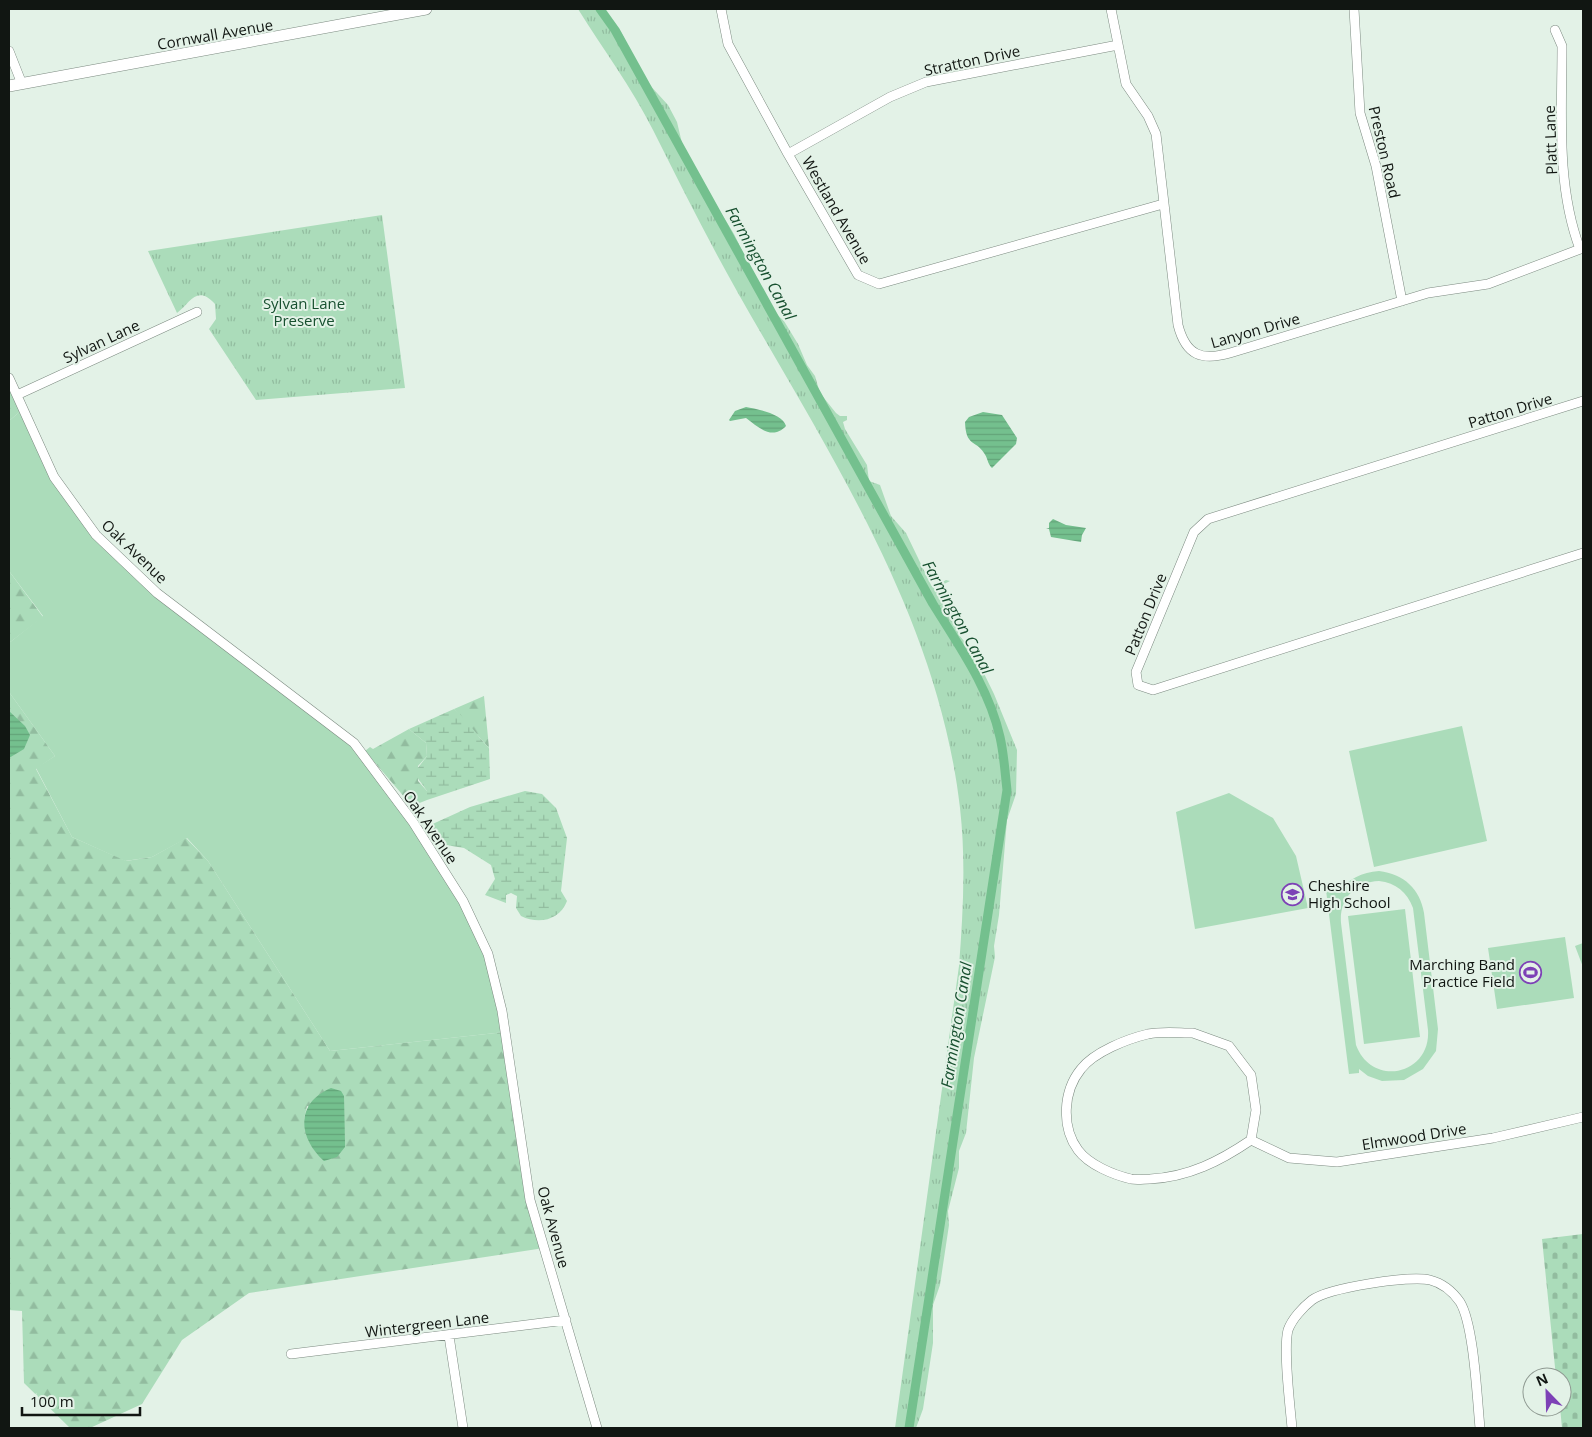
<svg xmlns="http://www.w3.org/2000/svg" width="1592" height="1437" viewBox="0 0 1592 1437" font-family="'Open Sans',sans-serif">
  <defs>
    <pattern id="forest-firs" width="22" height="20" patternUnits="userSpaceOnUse" patternTransform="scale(1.25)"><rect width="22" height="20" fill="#abdcba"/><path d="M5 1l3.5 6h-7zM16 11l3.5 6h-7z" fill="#92bc9f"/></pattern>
    <pattern id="wetland-marsh" width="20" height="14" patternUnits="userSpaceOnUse" patternTransform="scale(1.25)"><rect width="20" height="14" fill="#abdcba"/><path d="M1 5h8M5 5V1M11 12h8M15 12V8" fill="none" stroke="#92bc9f"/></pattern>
    <pattern id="cemetery-stones" width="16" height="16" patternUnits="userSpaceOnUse" patternTransform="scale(1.25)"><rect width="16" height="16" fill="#abdcba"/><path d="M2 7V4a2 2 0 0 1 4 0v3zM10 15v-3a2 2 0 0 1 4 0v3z" fill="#92bc9f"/></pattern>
    <pattern id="park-tufts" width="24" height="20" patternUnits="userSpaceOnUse" patternTransform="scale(1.25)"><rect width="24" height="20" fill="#abdcba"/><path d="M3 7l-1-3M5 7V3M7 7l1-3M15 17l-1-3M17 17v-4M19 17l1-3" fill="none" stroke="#92bc9f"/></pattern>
    <pattern id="water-rules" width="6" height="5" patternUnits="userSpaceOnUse" patternTransform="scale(1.25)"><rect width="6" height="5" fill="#74c08e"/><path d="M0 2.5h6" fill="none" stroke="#63a479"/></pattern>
  </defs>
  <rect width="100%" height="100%" fill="#e3f2e7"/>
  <!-- grass -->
  <path fill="#abdcba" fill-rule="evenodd" d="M23 409 54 477 96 535 157 593 354 743 413 821 488 954 505 1032 330 1051 208 861 187 838 152 857 125 861 72 837 36 768 55 756 9 692V643L43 616 9 571V421Z
    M1462 726 1487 841 1374 867 1349 751Z
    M1229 793 1273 818 1296 856 1308 908 1195 929 1176 812Z
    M1379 871C1404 874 1420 889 1424 913L1438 1029 1436 1051 1423 1069 1404 1080 1382 1081 1368 1076 1359 1069V1073L1349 1074 1326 890 1336 888 1337 893C1348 879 1362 872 1379 871ZM1379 881C1396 883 1407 892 1413 908L1428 1030C1431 1075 1372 1088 1356 1045L1341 923C1339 899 1355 882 1379 881Z
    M1405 909 1420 1037 1364 1044 1348 916Z
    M1565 937 1574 998 1497 1009 1488 948Z
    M1583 943V967L1575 946Z"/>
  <!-- forest -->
  <path fill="url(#forest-firs)" fill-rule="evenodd" d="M9 378 23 409 9 421Z
    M9 571 43 617 9 643Z
    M9 692 55 756 36 769 72 837 126 861 152 857 186 838 208 861 330 1051 505 1032 530 1200 544 1248 249 1293 182 1340 142 1404 90 1428H70L24 1383 22 1311 9 1310ZM307 1106 343 1119 345 1141 307 1136 304 1119Z
    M484 696 489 748 454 709Z
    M409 729 426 743 427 756 418 766V781L427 791V800L412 806 365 751 370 747 373 749Z"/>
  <!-- wetland -->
  <path fill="url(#wetland-marsh)" d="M454 709C468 720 476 735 489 748L490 779 427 800V791L414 773 427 756 426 743 409 729Z
    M525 791 542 794 556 808 567 838 561 891 567 901C560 920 539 925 521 916L516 908 517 896 511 893 506 895V903L485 895 495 879 491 865 464 848 440 844 426 827 470 807Z"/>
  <!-- cemetery -->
  <path fill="url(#cemetery-stones)" d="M1583 1234V1428H1562L1560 1407H1562V1377H1556L1542 1239Z"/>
  <!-- park -->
  <path fill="url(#park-tufts)" d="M578 9H602L621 32 647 82 668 105 677 122 682 143 704 185 734 234 771 309 784 321 798 344 807 365 815 376 820 393 836 413 840 416H847V420L843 422 845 429 867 465 869 481 880 485 891 516 906 533 931 585 933 587 946 580 950 581 936 588 948 614 960 616V619L956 625 959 635 974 653 994 694 1017 750 1016 794 1007 820 999 915 994 946 995 957 974 1058 966 1133 959 1151V1168L948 1211 949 1225 940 1285 933 1305V1343L923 1409 916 1428H895L959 966C963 914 966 861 960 808 938 617 831 457 738 293 708 240 680 184 653 130 632 88 603 49 578 9Z
    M382 215 405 388 256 400 209 329 216 319 215 304C197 284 190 303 177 313L148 251Z"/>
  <!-- water -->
  <path fill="url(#water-rules)" d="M746 407C757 409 783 414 786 426 772 441 758 427 746 418L730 421 729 420 735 411Z
    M983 412 1002 415 1017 438 1016 444 992 468C987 463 988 458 984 453 975 439 966 447 965 422L969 417Z
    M1053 519 1066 525 1086 528 1082 535 1081 542 1051 537 1049 529H1046L1049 528V523Z
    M9 711 25 726 30 735 24 749 9 758Z
    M331 1088 341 1091 344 1096 345 1141V1147L337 1157 324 1161C298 1138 295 1103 331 1088Z"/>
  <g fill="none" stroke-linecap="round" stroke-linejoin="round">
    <!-- canal -->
    <path stroke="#74c08e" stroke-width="9" d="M600 9 615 30 933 604C959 646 989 688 1000 737 1004 754 1005 773 1007 790L909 1428"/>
    <defs>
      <path id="street" d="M721 9 728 44 788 154 858 275 879 284 1163 204
        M1111 9 1126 84 1148 116 1156 134 1178 325C1186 356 1202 361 1230 353L1428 293 1488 284 1583 248
        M1354 9 1360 113 1376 166 1402 301
        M1555 30 1562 46C1562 113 1556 186 1580 249
        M9 51 22 84
        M788 154 890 97 926 82 1118 45
        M9 378 54 477 96 535 157 593 354 743 413 822 463 901 488 954 502 1011 530 1200 597 1428
        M17 395 197 312
        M1583 401 1208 519 1194 532 1136 672 1138 685 1153 690 1583 553
        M1193 1033 1229 1046 1251 1075 1256 1110 1251 1140C1220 1161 1189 1177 1150 1179 1144 1179 1137 1180 1131 1179 1114 1175 1089 1165 1078 1150 1061 1127 1063 1091 1081 1069 1094 1052 1127 1039 1148 1034 1162 1031 1179 1033 1193 1033Z
        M1251 1140 1289 1158 1337 1162 1493 1138 1583 1117
        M449 1336 463 1428
        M291 1354 566 1320
        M1292 1428C1290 1405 1283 1349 1288 1330 1292 1319 1303 1307 1312 1300 1328 1288 1410 1275 1430 1280 1442 1283 1453 1292 1460 1302 1474 1325 1477 1398 1480 1428"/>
      <path id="secondary" d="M9 86 426 9"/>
    </defs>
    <!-- street casing -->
    <use href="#street" stroke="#7c8a80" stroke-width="10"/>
    <!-- secondary casing -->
    <use href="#secondary" stroke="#7c8a80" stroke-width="12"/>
    <!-- street -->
    <use href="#street" stroke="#fff" stroke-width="9"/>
    <!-- secondary -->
    <use href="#secondary" stroke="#fff" stroke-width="11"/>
  </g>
  <!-- icons -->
  <defs>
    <symbol id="school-ring" viewBox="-11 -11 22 22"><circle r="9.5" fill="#e3f2e7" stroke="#7d41b6" stroke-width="1.5"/><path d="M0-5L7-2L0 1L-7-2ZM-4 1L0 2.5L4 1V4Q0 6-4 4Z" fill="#7d41b6"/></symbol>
    <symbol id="stadium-ring" viewBox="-11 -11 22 22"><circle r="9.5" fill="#e3f2e7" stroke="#7d41b6" stroke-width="1.5"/><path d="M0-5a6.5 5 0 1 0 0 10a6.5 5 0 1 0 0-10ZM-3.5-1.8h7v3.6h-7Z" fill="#7d41b6"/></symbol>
  </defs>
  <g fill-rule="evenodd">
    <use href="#school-ring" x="1280" y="882" width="25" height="25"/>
    <use href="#stadium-ring" x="1518" y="960" width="25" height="25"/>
  </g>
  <g text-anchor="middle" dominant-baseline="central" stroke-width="4" stroke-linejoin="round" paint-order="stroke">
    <!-- street labels -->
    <g font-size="15" fill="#111612" stroke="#e3f2e7">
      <text transform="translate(215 34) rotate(-10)">Cornwall Avenue</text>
      <text transform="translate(972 60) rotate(-12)">Stratton Drive</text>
      <text transform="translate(1550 140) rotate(-92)">Platt Lane</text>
      <text transform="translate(1385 152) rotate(77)">Preston Road</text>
      <text transform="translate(837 210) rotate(60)">Westland Avenue</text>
      <text transform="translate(1255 330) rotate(-16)">Lanyon Drive</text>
      <text transform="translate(101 341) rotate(-25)">Sylvan Lane</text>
      <text transform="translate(1510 410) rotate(-17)">Patton Drive</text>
      <text transform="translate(135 551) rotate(44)">Oak Avenue</text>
      <text transform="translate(1145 614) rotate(-68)">Patton Drive</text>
      <text transform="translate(431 827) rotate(56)">Oak Avenue</text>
      <text transform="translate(1414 1136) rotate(-9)">Elmwood Drive</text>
      <text transform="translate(554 1227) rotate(75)">Oak Avenue</text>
      <text transform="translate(427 1324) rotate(-7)">Wintergreen Lane</text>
    </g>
    <!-- park labels -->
    <g font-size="15" fill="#17502f" stroke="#e3f2e7">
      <text x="304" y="303">Sylvan Lane<tspan x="304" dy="17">Preserve</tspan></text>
    </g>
    <!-- poi labels -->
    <g font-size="15" fill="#111612" stroke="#e3f2e7" text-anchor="start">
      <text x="1308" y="885">Cheshire<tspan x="1308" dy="17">High School</tspan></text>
      <text x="1515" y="964" text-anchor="end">Marching Band<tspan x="1515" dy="17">Practice Field</tspan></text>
    </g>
    <!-- water labels -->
    <g font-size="16" font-style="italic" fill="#17502f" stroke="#e3f2e7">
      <text transform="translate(761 263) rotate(61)">Farmington Canal</text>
      <text transform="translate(958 617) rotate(61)">Farmington Canal</text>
      <text transform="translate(956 1025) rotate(-81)">Farmington Canal</text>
    </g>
  </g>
  <!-- border -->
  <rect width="1592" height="1437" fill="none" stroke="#111612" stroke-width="20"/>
  <!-- north arrow -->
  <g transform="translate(1547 1392) rotate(337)"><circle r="24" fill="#e3f2e7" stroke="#8f9a92"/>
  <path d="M0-4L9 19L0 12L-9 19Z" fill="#7d41b6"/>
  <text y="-8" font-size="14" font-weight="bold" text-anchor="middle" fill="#111612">N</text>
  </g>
  <!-- scale -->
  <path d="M22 1407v8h118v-8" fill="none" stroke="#111612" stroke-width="2.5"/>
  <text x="30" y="1407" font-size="15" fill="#111612" stroke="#e3f2e7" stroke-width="4" paint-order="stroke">100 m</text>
</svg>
